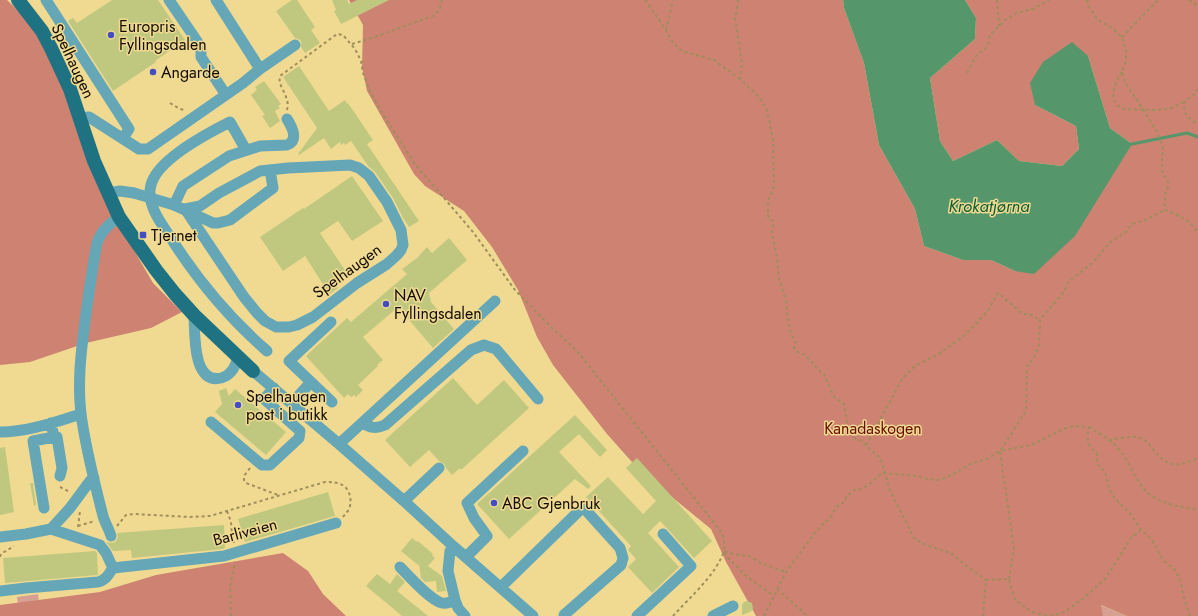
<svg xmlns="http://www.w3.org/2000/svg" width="1198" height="616" viewBox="0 0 1198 616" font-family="Jost,sans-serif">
  <rect width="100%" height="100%" fill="#f0da92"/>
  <!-- green -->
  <path fill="#d8a093" d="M38 594 39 602 18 606 17 597Z
    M1100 605 1127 616H1103Z"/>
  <!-- forest -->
  <path fill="#cd8272" d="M0 0H7L32 24 44 37 109 207 153 283 182 312 151 328 86 343 30 362 0 365Z
    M349 0H843L844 8 864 63 879 145 915 209 924 246 963 260H991L1015 271 1132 144 1110 128 1088 56 1035 105 1076 126 1079 149 1062 166 1019 161 997 140 953 161 940 141 930 78 975 39 976 18 965 0H1198V616H1127L1101 605 1103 616H756L726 562 711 529 640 471 607 434 553 365 537 337 518 290 492 247 464 211 425 186 414 174 367 91 362 67 363 25Z
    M283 553 308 571 323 594 346 616H0V605L100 592 156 575Z"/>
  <!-- water -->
  <path fill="#55976b" d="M843 0H965L976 18 975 39 930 78 940 141 953 161 997 140 1019 161 1062 166 1079 149 1076 126 1035 105 1030 83 1043 62 1072 42 1088 56 1110 128 1132 144 1075 236 1034 274 1015 271 991 260H963L924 246 915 209 879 145 864 63 844 8Z"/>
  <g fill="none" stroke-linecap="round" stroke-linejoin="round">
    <!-- stream -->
    <path stroke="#55976b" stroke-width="3" d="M1132 144 1187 133 1198 137"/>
  </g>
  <!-- building -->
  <path fill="#c0c87f" d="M112 0H158L185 40 155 61 156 62 113 91 68 21 73 18 77 23Z
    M292 0H297L315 27 311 30 320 43 305 53 301 47V41L298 39 295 38 276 11Z
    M332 0H347L349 4 357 0H389L341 24 334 11 336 10Z
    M299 66 329 111 345 100 347 104 348 103 373 140 367 144 419 221 409 227 403 218 393 198 375 172 368 166 351 141 345 145 344 143 341 145 340 142 331 149 324 138 299 155 298 154 317 128 283 77Z
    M264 81 281 104 278 106 280 108 275 111 280 121 270 128 262 116 265 115 251 95 257 90 255 87Z
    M352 176 383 221 352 241 338 221 320 233 347 273 334 282 338 288 327 296 321 288 324 286 305 256 283 271 260 237 303 208 304 209Z
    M449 238 467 260 429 293 431 302 454 329 433 348 398 307 363 337 383 360 377 365 378 366 358 385 363 390 356 397 354 395 351 397 348 394 344 398 306 356 347 318 351 322 407 274 402 269 417 258 427 247 432 253Z
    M453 378 477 405 504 380 529 408 461 470 460 468 452 475 446 468 444 464 439 461 429 450 410 467 385 440Z
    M226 388 229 396 235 389 286 432 266 455 215 412 222 404 219 391Z
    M575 415 607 450 600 457 579 434 559 452 591 486 588 489 575 479 509 539 477 504Z
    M5 447 14 512 0 515V448Z
    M637 458 712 541 694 558 660 521 648 533 679 567 652 593 628 567 636 559 628 550 631 546 586 497 608 477 643 514 656 501 626 468Z
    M30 483H33L36 505 34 506Z
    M328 492 335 516 245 542 238 519Z
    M224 525 225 548 223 549 132 558 131 550 113 551 106 542 113 543 116 541 118 537 117 533Z
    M412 538 417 542 418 541 433 554 432 555 435 558 428 566 442 576 446 591 437 592 436 581 425 582 421 578 419 564 418 565 401 551Z
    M95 551 97 553 98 575 5 583 3 558Z
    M377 574 390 584 397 574 405 582 397 591 428 616H402L366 586Z
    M747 601 752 603 753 609 750 612 742 615V605L744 602Z"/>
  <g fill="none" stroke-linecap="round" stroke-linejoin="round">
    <!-- path -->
    <path stroke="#9e8e5c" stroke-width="2" stroke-dasharray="3 3" stroke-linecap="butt" d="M645 0 666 30 670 39 682 51 714 60 740 79
      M738 0 737 9 735 18 742 63 740 79 759 97 767 110 773 139 774 187 768 201V216L774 222 772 232 778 265V275L787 304V314L791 334 796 343 794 348 798 352 805 355 814 364 817 369 824 374 834 397 844 404 847 422 850 430 855 438 861 441 881 459 890 490 914 538 926 545 951 553 968 567 986 580
      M997 0 999 26
      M1087 0 1089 7 1098 20 1112 28 1122 37 1126 50V61L1122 72 1125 82 1145 112 1157 132 1163 147 1162 159V171L1169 184 1165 195V210C1179 216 1190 219 1198 233
      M1189 0 1197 5 1198 7
      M666 30 673 0
      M1122 37 1158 0
      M352 44 375 37 435 15 440 9 442 0
      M1122 72C1114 84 1107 101 1123 109L1156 110 1169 109 1184 102
      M967 73 976 56 985 49 988 45 990 35 1005 20 1017 13 1033 9 1049 0
      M1198 89 1196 93 1184 102C1184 116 1187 117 1198 124
      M170 103 180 109 185 110
      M287 110C288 106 288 101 286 97 284 90 278 84 280 76L337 34 343 35 355 49 361 61 363 73 371 93 384 116 415 164 473 232 515 290 552 328 577 351 719 529 724 538V551L726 556 745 575 774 596
      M1089 427C1100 434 1114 441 1122 453 1131 465 1138 487 1152 496 1166 505 1182 507 1198 510
      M1109 440C1115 439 1132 436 1137 437 1143 438 1149 443 1152 448 1168 468 1175 468 1198 458
      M866 445 876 428 902 379 915 366 937 355 964 336 987 312 998 293 1023 314H1030L1040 320
      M250 468 244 476V480L246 483 278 495
      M60 487 70 492
      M227 511 231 522 232 536 234 543
      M78 526 95 521
      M117 526 126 515 134 514 190 517 210 516 325 482C332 482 338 482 344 486 351 491 353 505 347 512 346 514 344 515 343 517
      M78 527 80 511
      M0 557 1 554 14 546
      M1009 579 1014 549 1000 451 1031 445 1063 429 1075 426 1089 427C1086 441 1087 444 1097 454V464L1105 471 1109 488 1115 499 1129 512 1141 530 1152 540 1163 560 1175 570 1180 579 1185 601 1190 616
      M777 589 808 616
      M231 616 230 587 235 562
      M673 616C690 597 716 575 724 551L733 554 749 556 761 563 786 572
      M764 616 786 572 814 534 817 532 822 525 831 517 836 507 843 503 847 496 854 490 861 489 871 483 882 473 897 474 917 476 928 479 940 480 954 474 970 464 987 459 1000 451 1026 411 1027 366 1034 358 1039 345 1040 320 1064 292 1069 281 1089 266 1098 257 1109 243 1127 231 1132 224 1145 220 1165 210
      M983 616 986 580 1009 579 1015 600 1032 612 1048 616
      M1050 616 1065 612 1086 596 1105 579 1131 538 1141 530"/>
    <!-- minor -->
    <path stroke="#65a7b6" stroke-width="11" d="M46 0 129 129 123 138
      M169 0 201 47V57L226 95
      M216 0 260 69
      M80 118 89 117 139 149H148L243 83 260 69 295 45
      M246 150 230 122C208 133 157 160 151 185 146 203 160 222 169 235 197 280 227 316 267 351
      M350 165 359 168 369 176 387 202 401 230 403 245 401 250 397 255 387 264 357 283 313 317 297 325 289 327H276L265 321 257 313 244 297 185 209 200 206 219 193 260 171 288 168Z
      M270 170 273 188 230 220 218 223H213L174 205 183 186 229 156 260 146 287 145C299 140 292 127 287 119
      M108 193 120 191 134 193
      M194 315C195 332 192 385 221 378 232 375 236 366 238 356
      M253 371 339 444 404 501 453 546 533 616
      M311 382 332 402
      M292 403 311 382 289 361 331 322
      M211 422 262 465H270L299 438 300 431 264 399 274 388
      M362 423C372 428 375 429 385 425L471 350 484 345 496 349 538 399
      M0 432C28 432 55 422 81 414
      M54 437H57L62 468 60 476
      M339 444 495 301
      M404 501 439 468
      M44 508 33 441 54 437 51 423
      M51 529 100 545 106 553 113 568
      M111 536C109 529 105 523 103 516 95 485 87 453 82 421 76 383 82 344 87 306 90 285 93 264 97 243 101 231 109 224 119 217
      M0 537 26 534 51 529 70 508 90 481 94 478
      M453 546 450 551 448 571 455 600 458 608 465 616
      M466 557 487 536 474 518 467 503 523 451
      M400 567C409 576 430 600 442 603 446 604 451 602 455 600
      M113 568 224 556 336 523
      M501 587 583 507 620 548 623 558 621 565 564 615
      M0 591 26 588 98 582C106 580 109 574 113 568
      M637 616 691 566 663 534
      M713 616 733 606"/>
    <!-- major -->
    <path stroke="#1f7282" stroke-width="14" d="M18 0 42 31 51 48 70 89 94 161 119 217 156 270 175 294 194 315 253 371"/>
    <!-- minor-bridge -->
    <path stroke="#65a7b6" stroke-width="11" d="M134 193 174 205"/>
  </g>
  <!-- markers -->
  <g fill="#424ec2" stroke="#f0da92" stroke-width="1.5">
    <circle cx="111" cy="35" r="4"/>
    <circle cx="153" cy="72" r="4"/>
    <rect x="139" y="231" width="8" height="8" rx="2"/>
    <circle cx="386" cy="304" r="4"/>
    <circle cx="238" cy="405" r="4"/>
    <circle cx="494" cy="503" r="4"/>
  </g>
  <g text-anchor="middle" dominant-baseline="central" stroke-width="3" stroke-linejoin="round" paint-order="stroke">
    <!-- poi labels -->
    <g font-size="16" fill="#110b00" stroke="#f0da92" text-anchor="start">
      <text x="119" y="26">Europris<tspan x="119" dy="18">Fyllingsdalen</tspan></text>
      <text x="161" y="72">Angarde</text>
      <text x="151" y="235">Tjernet</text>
      <text x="394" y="295">NAV<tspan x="394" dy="18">Fyllingsdalen</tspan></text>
      <text x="246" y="396">Spelhaugen<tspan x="246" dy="18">post i butikk</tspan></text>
      <text x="502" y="503">ABC Gjenbruk</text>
    </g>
    <!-- street labels -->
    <g font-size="16" fill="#110b00" stroke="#f0da92">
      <text transform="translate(73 61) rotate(65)">Spelhaugen</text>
      <text transform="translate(347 271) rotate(-36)">Spelhaugen</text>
      <text transform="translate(245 532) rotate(-15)">Barliveien</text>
    </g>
    <!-- park labels -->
    <g font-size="16" fill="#680d00" stroke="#f0da92">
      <text x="873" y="428">Kanadaskogen</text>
    </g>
    <!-- water labels -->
    <g font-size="17" font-style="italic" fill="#0c5b31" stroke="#f0da92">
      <text x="989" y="206">Krokatjørna</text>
    </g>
  </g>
</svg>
